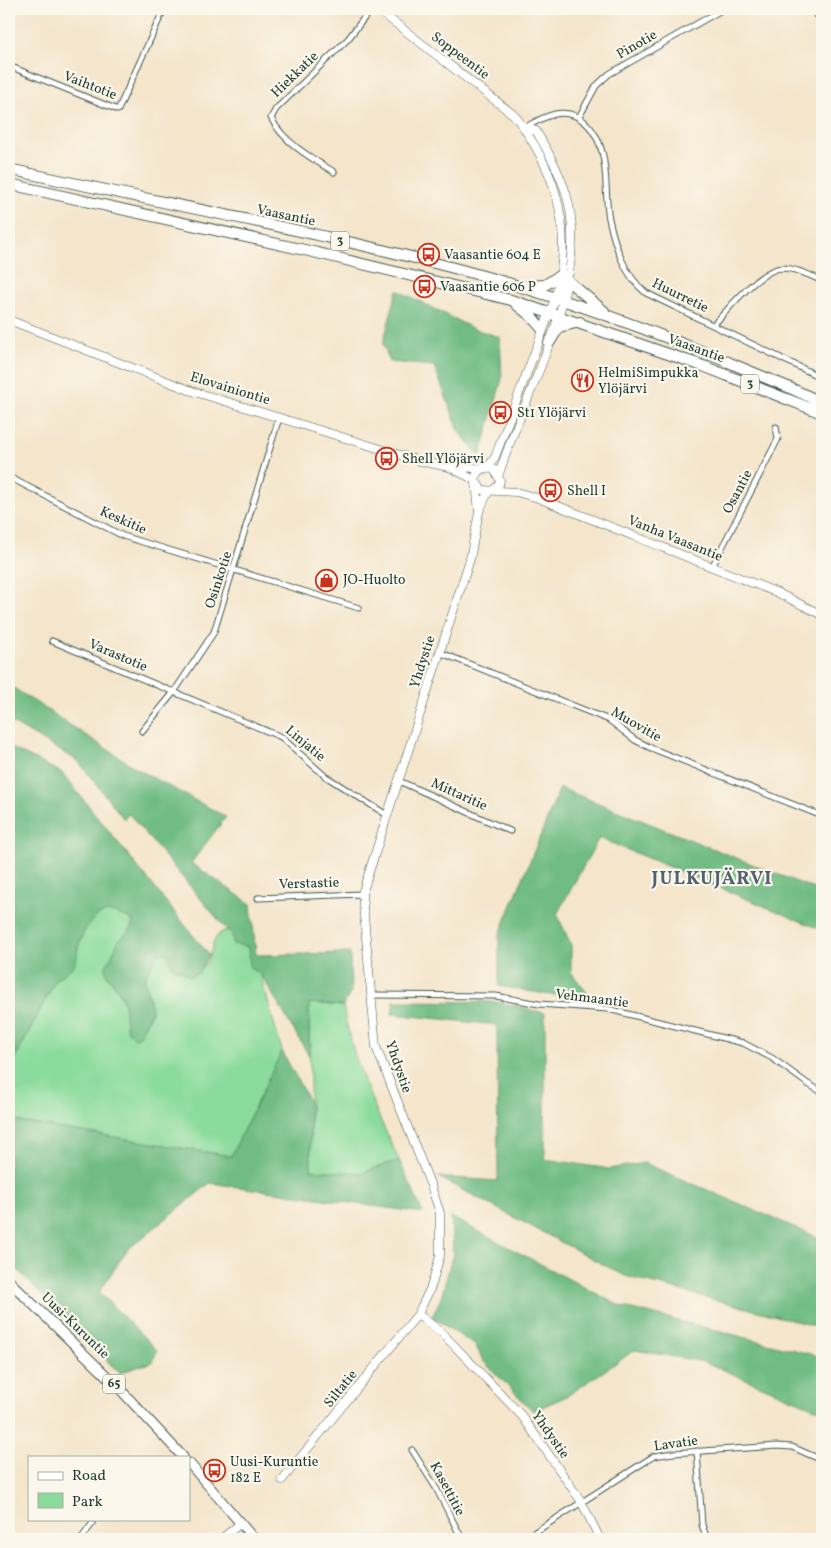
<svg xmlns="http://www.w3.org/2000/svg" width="831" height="1548" viewBox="0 0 831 1548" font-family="Vollkorn,serif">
  <rect width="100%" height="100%" fill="#fbf7ec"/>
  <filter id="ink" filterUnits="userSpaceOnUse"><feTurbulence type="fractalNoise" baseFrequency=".02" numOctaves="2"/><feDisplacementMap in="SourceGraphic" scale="10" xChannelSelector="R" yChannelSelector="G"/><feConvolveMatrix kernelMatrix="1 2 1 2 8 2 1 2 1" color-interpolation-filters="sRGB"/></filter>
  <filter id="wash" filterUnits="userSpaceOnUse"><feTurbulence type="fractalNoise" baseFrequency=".0096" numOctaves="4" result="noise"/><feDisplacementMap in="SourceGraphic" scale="20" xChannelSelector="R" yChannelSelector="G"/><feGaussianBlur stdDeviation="1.12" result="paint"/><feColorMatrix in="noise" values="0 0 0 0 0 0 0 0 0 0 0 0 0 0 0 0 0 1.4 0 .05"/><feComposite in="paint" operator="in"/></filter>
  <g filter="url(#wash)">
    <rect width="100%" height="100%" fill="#f4e5cb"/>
    <!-- green -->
    <path fill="#8bdc9c" stroke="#558c68" d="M109 910 128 917 133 923 106 974 118 990 139 1037 151 1013 150 999 144 980 157 954 166 953 176 969 183 971 189 977C194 973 201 970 205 965 214 953 210 934 227 930L232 933 238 945H244L251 951 250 968 260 973 282 1051 231 1156 9 1120V1071L56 979C88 959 71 923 109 910Z
      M309 1003 343 1006C353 1063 375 1109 399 1160L362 1173 311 1170Z"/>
    <!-- forest -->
    <path fill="#70bc84" stroke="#487c5c" d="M397 290 474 329 500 337 502 379 480 457 459 431 434 366 390 362 383 344Z
      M9 685 139 770 226 817 191 863 251 904 256 955 350 953 351 992 343 1006 309 1003V1056L260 973 250 968 249 947 233 944 232 933 227 930 129 814 124 819 78 761 9 721Z
      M9 747 62 773 209 955 199 972 189 977 183 971 173 967 166 953 157 954 144 980 152 1009 139 1037 135 1038C120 1028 128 1012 122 997 118 987 108 980 105 969L119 940 132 928 133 922C130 916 124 917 117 914 98 905 83 929 78 946 76 951 78 956 76 961 73 969 63 974 56 979L9 1071Z
      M560 788 822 892V930L599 838 557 914 571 945V972L588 994 550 995 499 986V936Z
      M394 1001 498 1002 545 1013V1159L609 1169 644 1163 822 1239V1328L625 1276 438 1177 498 1181 497 1025 392 1014Z
      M282 1051 309 1101 311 1170 362 1173 399 1160 423 1213 210 1183 127 1250 99 1292 157 1350 153 1362 119 1373 9 1261V1120L231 1156Z
      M451 1217 620 1306 822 1357V1411L704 1362 635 1350 567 1396 533 1411 483 1361 476 1346 432 1317 441 1298 453 1253Z"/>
  </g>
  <g filter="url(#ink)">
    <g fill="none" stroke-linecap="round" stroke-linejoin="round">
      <defs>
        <path id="street" d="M813 9 822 22
          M9 66 118 110 164 9
          M579 117 596 86 609 74 723 9
          M526 127C545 116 565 105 585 122 612 147 603 187 609 219 615 246 624 275 646 293L822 378
          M334 172C311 158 283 142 271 118L276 109 348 39 371 9
          M714 324C729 309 760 269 782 268 795 268 810 275 822 281
          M9 477 123 536 359 608
          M712 567 778 439 776 427
          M52 641 281 737 325 776 387 815
          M439 652 609 720 635 740 651 748 822 816
          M142 731 174 692 214 632 279 418
          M399 781 510 831
          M258 898 362 894
          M373 995 496 996 539 1004 608 1009 743 1043 772 1058 808 1084 822 1092
          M412 1450 436 1488 462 1539
          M697 1451 702 1525 707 1539
          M81 1539 92 1524
          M524 1539 654 1456 673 1453 777 1446 792 1447 822 1460"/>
        <path id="secondary" d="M377 9 514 115C523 125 528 135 535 146 563 194 570 246 555 299L495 457 488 467
          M9 320 192 391 420 461 449 467 475 480
          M454 467 494 469 500 480 499 485 493 490
          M483 468 477 473 475 480 482 490 516 492 538 498 778 593 822 615
          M499 474C525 391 593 280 566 193 559 171 548 151 536 131L525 127
          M476 483 479 512
          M418 1314 442 1333 522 1416 581 1501 600 1539
          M282 1480 418 1314 431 1287 440 1256V1213L431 1186 376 1047 362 894 470 559 479 512 488 492
          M221 1539 241 1523"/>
        <path id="primary" d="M9 1281 119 1388 183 1457
          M189 1463 254 1539"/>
        <path id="highway" d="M9 169C168 205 330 233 487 277 569 300 650 330 728 362 760 376 791 387 822 403
          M9 184 309 251 511 300 703 366 822 413
          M568 281 604 311
          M526 286 545 285 562 274
          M516 304 532 317 542 329
          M549 343 559 327 580 322"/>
      </defs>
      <!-- street casing -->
      <use href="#street" stroke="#3f564b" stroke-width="7"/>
      <!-- secondary casing -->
      <use href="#secondary" stroke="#3f564b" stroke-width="9"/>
      <!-- primary casing -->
      <use href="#primary" stroke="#3f564b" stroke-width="11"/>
      <!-- highway casing -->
      <use href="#highway" stroke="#3f564b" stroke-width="12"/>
      <!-- street -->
      <use href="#street" stroke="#fff" stroke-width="5"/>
      <!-- secondary -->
      <use href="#secondary" stroke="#fff" stroke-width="8"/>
      <!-- primary -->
      <use href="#primary" stroke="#fff" stroke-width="9"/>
      <!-- highway -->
      <use href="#highway" stroke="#fff" stroke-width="10"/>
    </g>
  </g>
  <!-- icons -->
  <defs>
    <symbol id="bus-ring" viewBox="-11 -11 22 22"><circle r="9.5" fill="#fbf7ec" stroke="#c8321e" stroke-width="1.5"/><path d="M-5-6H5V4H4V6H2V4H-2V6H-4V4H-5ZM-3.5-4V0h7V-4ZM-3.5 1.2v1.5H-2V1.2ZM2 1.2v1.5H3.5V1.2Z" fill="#c8321e"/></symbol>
    <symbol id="restaurant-ring" viewBox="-11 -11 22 22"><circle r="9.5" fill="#fbf7ec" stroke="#c8321e" stroke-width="1.5"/><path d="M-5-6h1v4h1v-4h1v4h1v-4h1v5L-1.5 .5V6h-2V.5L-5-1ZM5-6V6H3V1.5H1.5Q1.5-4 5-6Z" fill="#c8321e"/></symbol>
    <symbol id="shop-ring" viewBox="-11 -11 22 22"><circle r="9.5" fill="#fbf7ec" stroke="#c8321e" stroke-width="1.5"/><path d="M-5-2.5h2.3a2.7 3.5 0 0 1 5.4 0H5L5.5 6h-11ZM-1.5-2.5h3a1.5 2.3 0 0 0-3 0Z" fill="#c8321e"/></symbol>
  </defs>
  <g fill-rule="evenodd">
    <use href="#bus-ring" x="416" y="242" width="25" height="25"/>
    <use href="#bus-ring" x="412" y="274" width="25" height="25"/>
    <use href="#restaurant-ring" x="570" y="368" width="25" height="25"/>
    <use href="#bus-ring" x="488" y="400" width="25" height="25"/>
    <use href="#bus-ring" x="374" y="446" width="25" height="25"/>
    <use href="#bus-ring" x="538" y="478" width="25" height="25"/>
    <use href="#shop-ring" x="314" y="568" width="25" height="25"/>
    <use href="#bus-ring" x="202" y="1458" width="25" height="25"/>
  </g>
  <g text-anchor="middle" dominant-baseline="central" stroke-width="4.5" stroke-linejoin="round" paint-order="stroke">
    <!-- shield labels -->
    <g fill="#fbf7ec" stroke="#61756b" stroke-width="1">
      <rect x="331" y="231.5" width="18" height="19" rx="4"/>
      <rect x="741" y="374.5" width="18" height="19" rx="4"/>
      <rect x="103" y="1374.5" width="22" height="19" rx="4"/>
    </g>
    <g font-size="12" font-weight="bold" fill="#1f3d34">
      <text x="340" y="241">3</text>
      <text x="750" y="384">3</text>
      <text x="114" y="1384">65</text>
    </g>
    <!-- street labels -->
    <g font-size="14" fill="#1f3d34" stroke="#fbf7ec">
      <text transform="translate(637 45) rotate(-30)">Pinotie</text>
      <text transform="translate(460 56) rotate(37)">Soppeentie</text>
      <text transform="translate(295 75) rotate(-44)">Hiekkatie</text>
      <text transform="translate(90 86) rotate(21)">Vaihtotie</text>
      <text transform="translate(286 216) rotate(12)">Vaasantie</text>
      <text transform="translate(680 296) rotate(26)">Huurretie</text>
      <text transform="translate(696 349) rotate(20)">Vaasantie</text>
      <text transform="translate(230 389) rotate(17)">Elovainiontie</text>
      <text transform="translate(738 492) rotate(-62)">Osantie</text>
      <text transform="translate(123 521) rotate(24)">Keskitie</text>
      <text transform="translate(675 539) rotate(22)">Vanha Vaasantie</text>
      <text transform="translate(219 580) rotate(-72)">Osinkotie</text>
      <text transform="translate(118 656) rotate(23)">Varastotie</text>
      <text transform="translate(423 662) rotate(-72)">Yhdystie</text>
      <text transform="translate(636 725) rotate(30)">Muovitie</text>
      <text transform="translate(305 744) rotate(40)">Linjatie</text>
      <text transform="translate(459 795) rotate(24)">Mittaritie</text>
      <text transform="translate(309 884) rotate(-2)">Verstastie</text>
      <text transform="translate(592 999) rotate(7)">Vehmaantie</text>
      <text transform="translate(398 1067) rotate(71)">Yhdystie</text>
      <text transform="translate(75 1326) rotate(44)">Uusi-Kuruntie</text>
      <text transform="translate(341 1389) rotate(-51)">Siltatie</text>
      <text transform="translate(550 1435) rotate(55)">Yhdystie</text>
      <text transform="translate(676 1444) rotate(-8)">Lavatie</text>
      <text transform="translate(447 1489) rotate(62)">Kasettitie</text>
    </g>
    <!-- poi labels -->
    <g font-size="14" fill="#1f3d34" stroke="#fbf7ec" text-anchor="start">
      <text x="444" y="255">Vaasantie 604 E</text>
      <text x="440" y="287">Vaasantie 606 P</text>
      <text x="598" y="373">HelmiSimpukka<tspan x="598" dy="16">Ylöjärvi</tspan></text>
      <text x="517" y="413">St1 Ylöjärvi</text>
      <text x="402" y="459">Shell Ylöjärvi</text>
      <text x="567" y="491">Shell I</text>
      <text x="343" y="580">JO-Huolto</text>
      <text x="230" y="1462">Uusi-Kuruntie<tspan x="230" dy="16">182 E</tspan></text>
    </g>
    <!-- district labels -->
    <g font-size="19" font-weight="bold" letter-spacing="1" fill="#516270" stroke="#fbf7ec">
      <text x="712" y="879">JULKUJÄRVI</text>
    </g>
  </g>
  <!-- margin -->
  <rect width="831" height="1548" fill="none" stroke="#fbf7ec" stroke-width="30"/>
  <!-- legend -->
  <rect x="28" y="1456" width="162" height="65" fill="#fbf7ec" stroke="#a3ada2"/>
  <rect x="38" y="1472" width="25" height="8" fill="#ffffff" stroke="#a3ada2"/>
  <text x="72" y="1480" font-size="15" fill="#1f3d34">Road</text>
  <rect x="38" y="1493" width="25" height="15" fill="#8bdc9c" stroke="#a3ada2"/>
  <text x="72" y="1506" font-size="15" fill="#1f3d34">Park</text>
</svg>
